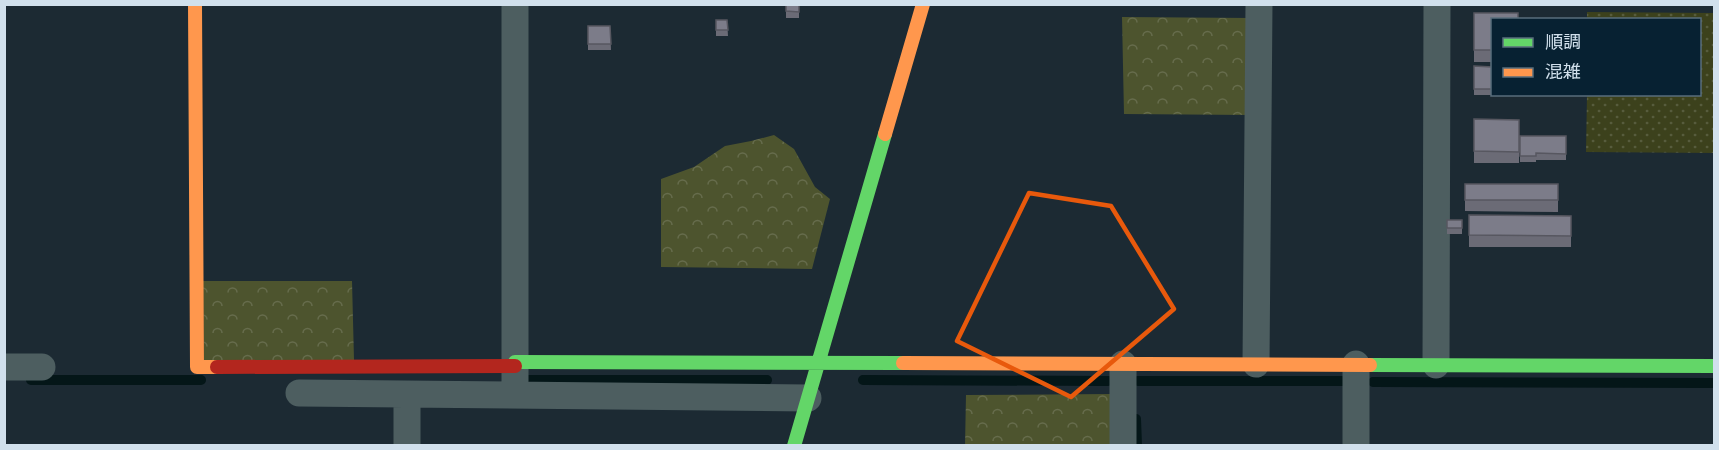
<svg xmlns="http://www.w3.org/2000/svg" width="1719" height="450" viewBox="0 0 1719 450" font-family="'Source Serif 4','Noto Sans JP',serif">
  <defs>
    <pattern id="forest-crowns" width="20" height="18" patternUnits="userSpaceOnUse" patternTransform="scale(1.5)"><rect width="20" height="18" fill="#4d542e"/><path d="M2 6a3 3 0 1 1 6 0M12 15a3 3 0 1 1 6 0" fill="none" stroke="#666c4c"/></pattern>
    <pattern id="park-dots" width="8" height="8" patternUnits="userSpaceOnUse" patternTransform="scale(1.5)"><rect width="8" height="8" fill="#3c411c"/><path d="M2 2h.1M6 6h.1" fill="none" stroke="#575c3d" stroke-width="1.8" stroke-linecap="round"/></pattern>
  </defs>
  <rect width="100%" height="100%" fill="#1c2a33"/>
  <!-- forest -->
  <path fill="url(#forest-crowns)" d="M1122 17 1251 18 1250 115 1124 114Z
    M774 135 794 149 815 187 830 199 812 269 661 267V179L694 167 725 146 751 141Z
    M203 281H352L354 360H204Z
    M1112 394V445L965 446 966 395Z"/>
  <!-- park -->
  <path fill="url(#park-dots)" d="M1587 12 1714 13V153L1586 152 1587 95 1700 94V20L1587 19Z"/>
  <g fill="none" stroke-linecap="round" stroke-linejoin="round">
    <!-- stream -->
    <path stroke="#041618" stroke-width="10" d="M31 380H201
      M529 380H767
      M863 380 1108 381
      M1138 381H1345
      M1373 382 1714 383
      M1136 419 1137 446"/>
    <!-- street -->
    <path stroke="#4d5e60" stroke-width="27" d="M1123 364V446
      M1256 364 1259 4
      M1436 365 1437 4
      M4 367H42
      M515 381V4
      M299 393 808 398
      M407 395V446
      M1356 446V364"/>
    <!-- fast -->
    <path stroke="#63d668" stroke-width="14" d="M515 362 903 363
      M1370 365 1714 366
      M794 446 885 134"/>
    <!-- slow -->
    <path stroke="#ff974d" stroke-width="14" d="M195 4 197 367H217
      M885 134 923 4
      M903 363 1370 365"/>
    <!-- jam -->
    <path stroke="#b3261e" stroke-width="14" d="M217 367 515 366"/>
  </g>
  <!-- wall -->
  <path fill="#6b6b76" d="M786 4H799V18H786Z
    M827 4H870V6H827Z
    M1474 13 1492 20V62H1474Z
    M716 20H727L728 36H716Z
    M588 26H610L611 50H588Z
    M1474 66 1492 67 1493 95H1474Z
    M1474 119 1519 120V163H1474Z
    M1520 136H1566V160H1536V162H1520Z
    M1465 184H1558V212L1465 211Z
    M1469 215 1571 216V247H1469Z
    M1447 220H1462V234H1447Z"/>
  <!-- building -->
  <path fill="#7c7c89" stroke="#575760" stroke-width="1.5" d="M786 4H799V12L786 11Z
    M1474 13H1518V20H1492V50H1474Z
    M716 20H727L728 30H716Z
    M588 26H610L611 44H588Z
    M1474 66 1492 67V89H1474Z
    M1474 119 1519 120V152L1474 151Z
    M1520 136H1566V154L1536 153V156H1520Z
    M1465 184H1558V200H1465Z
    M1469 215 1571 216V236L1469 235Z
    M1447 220H1462V228H1447Z"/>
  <!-- marked area -->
  <path fill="none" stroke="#e8590c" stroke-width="4.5" stroke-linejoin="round" d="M1029 193 1111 206 1174 309 1071 397 957 341Z"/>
  <!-- border -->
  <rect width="1719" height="450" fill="none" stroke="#d1e0ec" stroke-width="12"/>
  <!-- legend -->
  <rect x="1491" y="18" width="210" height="78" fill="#072132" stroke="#586d7c" stroke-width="1.5"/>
  <rect x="1503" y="38" width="30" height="9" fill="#63d668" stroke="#586d7c" stroke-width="1.5"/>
  <text x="1545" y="48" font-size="18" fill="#d1e0ec">順調</text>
  <rect x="1503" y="68" width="30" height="9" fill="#ff974d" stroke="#586d7c" stroke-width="1.5"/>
  <text x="1545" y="78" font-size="18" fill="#d1e0ec">混雑</text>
</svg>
